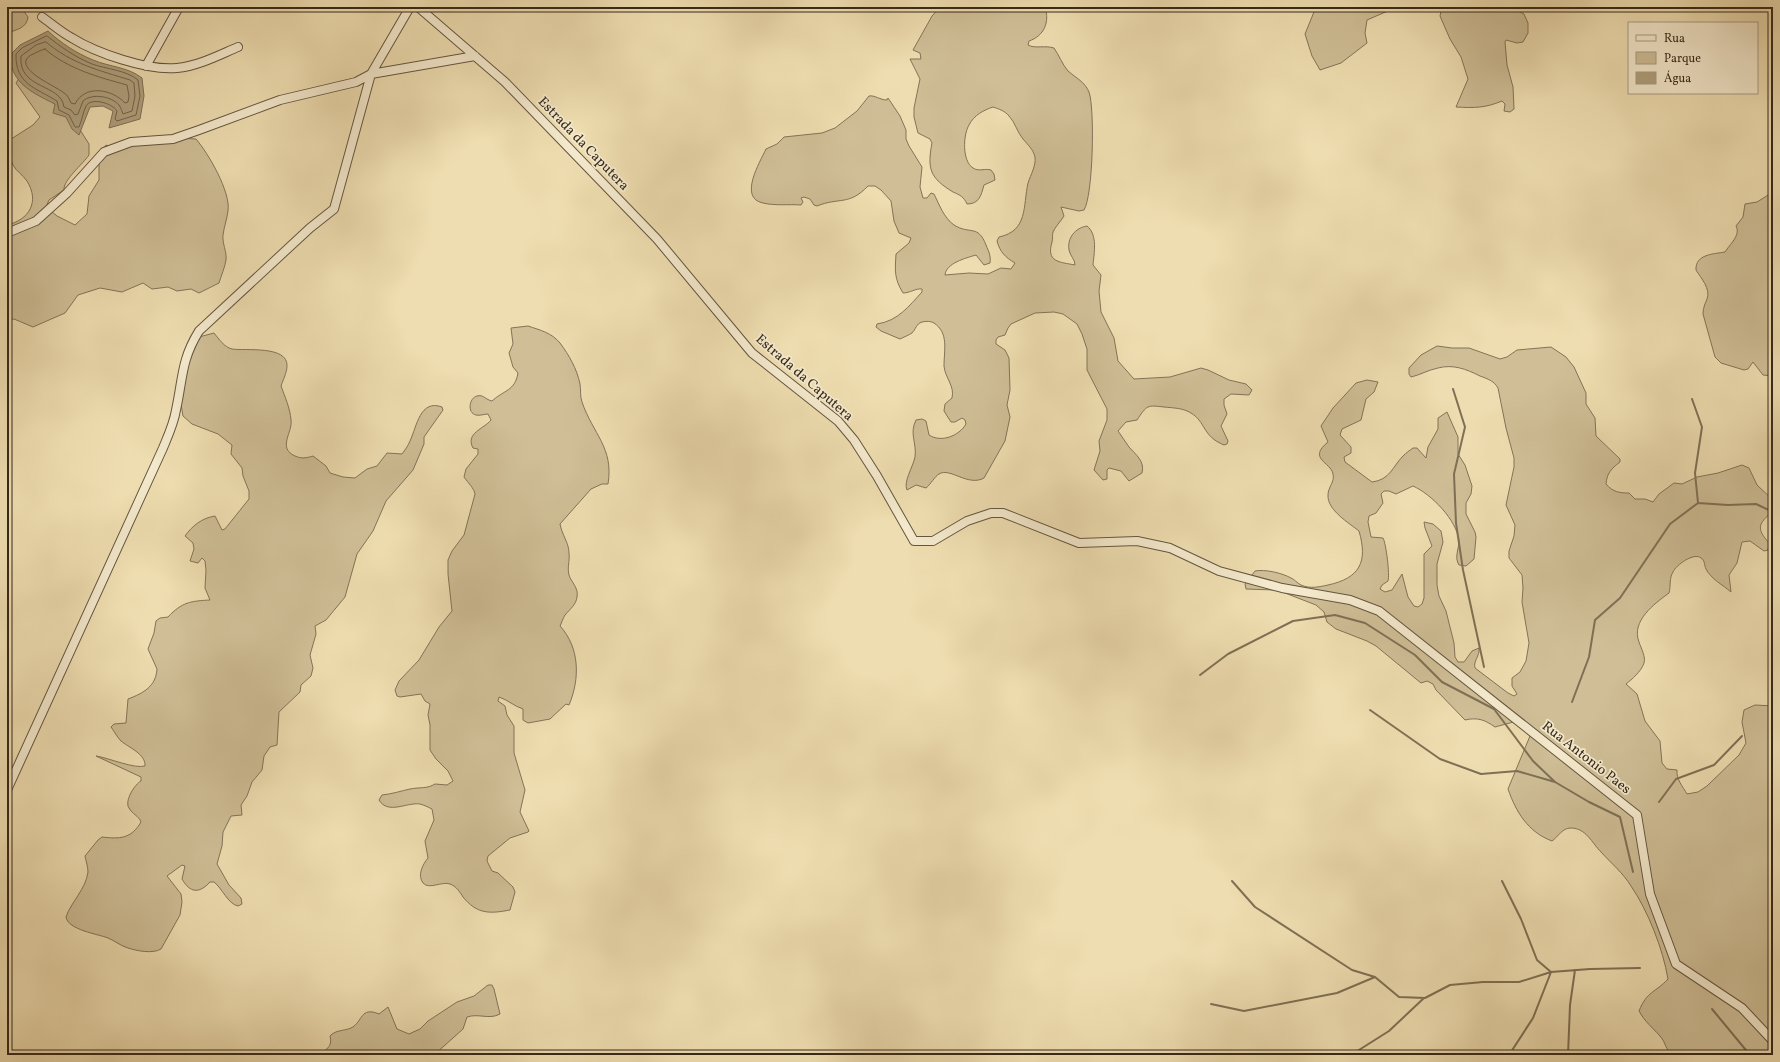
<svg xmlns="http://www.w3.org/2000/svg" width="1780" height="1062" viewBox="0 0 1780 1062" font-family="Vollkorn,serif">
  <rect width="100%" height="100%" fill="#eeddb0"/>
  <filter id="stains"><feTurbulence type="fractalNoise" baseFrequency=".005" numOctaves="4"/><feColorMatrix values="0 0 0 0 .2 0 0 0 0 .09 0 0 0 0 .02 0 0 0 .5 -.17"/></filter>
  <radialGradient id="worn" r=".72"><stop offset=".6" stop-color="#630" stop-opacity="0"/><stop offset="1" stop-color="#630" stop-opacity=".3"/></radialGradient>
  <!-- green -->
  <path fill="#cfbe96" stroke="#827458" d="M7 7 23 10 28 17C27 28 16 30 7 33Z
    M940 7H1045C1050 22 1044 36 1029 41L1028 45C1035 49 1045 45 1054 48 1059 55 1062 64 1068 71 1076 78 1085 82 1089 92 1095 109 1093 196 1084 210L1079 211 1061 207 1064 216C1061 221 1055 227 1053 232 1052 235 1053 238 1052 242 1046 262 1059 262 1075 265 1075 259 1070 256 1069 250 1067 238 1075 228 1087 226 1098 235 1094 253 1093 265L1101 275 1099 291 1101 312 1114 338 1118 361 1134 379 1170 377 1201 368 1208 370 1229 380 1246 384 1252 390 1249 395 1231 394 1224 399V405L1227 414 1221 426 1228 441 1227 444 1224 445C1202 436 1206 422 1191 413 1183 408 1174 408 1164 407 1147 405 1147 405 1137 420L1126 422 1118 431C1122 436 1125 442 1129 447 1136 455 1145 461 1142 473L1129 481 1121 471 1109 468 1107 470V479L1103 480 1094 470 1100 451 1099 441 1107 420V409L1087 370V349L1082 334 1077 324 1063 314 1054 312 1035 313 1011 324 1008 328 1005 335 998 337 996 340V344L1005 350 1009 358 1010 390 1007 405 1010 417 1005 441 984 478C968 487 950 467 939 474 935 476 931 484 926 488L916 485 907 490C903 482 913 467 915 457 917 443 909 434 916 420L922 419 926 421 929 435C941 443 959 436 966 424L965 420 962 418 955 422H951L944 411 945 404 952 398C955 386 945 378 944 366 944 350 949 333 934 323 931 321 926 321 922 322 916 324 916 329 912 333 909 335 904 337 900 339L881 331 876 327 877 324C898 321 909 306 922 292V289C916 288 910 293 903 293 894 278 895 271 896 254L909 243 911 238 899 233 894 221 891 201 881 190 875 186H868C849 206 839 197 817 206L814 205 810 199 804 197 801 198 803 202 801 205C789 204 775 206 763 203 738 198 760 162 766 149L777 144 784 137 822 133 835 128 857 111 869 96C875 95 880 100 887 100L888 98 900 116 906 130V139L909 146 922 167 920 187 923 198H927L931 193 934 194C939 204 944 218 954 225 970 235 978 224 986 245 989 252 991 256 990 263L984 265 976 255C966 258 946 263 945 275L969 273 988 274 1001 268 1011 269 1015 263C1005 257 1000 252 997 241L999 237C1028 231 1023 206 1028 183 1031 174 1036 166 1035 157 1033 149 1028 145 1023 139 1017 132 1015 122 1009 116 1005 111 999 109 993 107 984 110 974 115 969 125 963 135 962 161 973 168 979 172 985 168 991 170L994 174 995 180 984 185C981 196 979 204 967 204 964 197 960 195 953 192 930 178 927 169 932 143L930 139 918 133 914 117V108L920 79 910 59H921L920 53 913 50 932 16Z
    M1316 7H1397L1367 20 1365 33 1367 43 1341 63 1320 70 1312 56 1305 34Z
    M1442 7H1511L1524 14 1528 23V33L1523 42 1517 43 1506 40 1505 42 1507 65 1513 87 1514 109 1510 112 1504 111 1505 104 1502 101C1485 108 1475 108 1456 107L1468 79 1461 57 1450 39 1440 16Z
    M22 74 77 125 89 144V155C83 164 63 180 64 190L49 200 46 207 57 216 75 225 87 214 89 196 99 180V155L106 145 115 149C135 141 174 137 196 139 208 153 231 192 228 211 227 219 224 227 223 235 222 243 227 252 226 260 225 267 221 276 219 283L199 293 191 289 177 291 168 287 152 289 143 283 122 292 100 288 78 295 65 313 33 327 14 319 7 320V225C29 220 40 202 27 181 23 175 16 171 13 165 9 157 11 148 8 141L33 125 40 117 16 83Z
    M1773 192V376L1763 375 1753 362 1748 369 1744 370 1721 363 1715 357 1703 314C1703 308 1705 304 1707 299 1711 289 1701 278 1696 270 1695 254 1714 254 1725 252 1730 244 1741 235 1736 226L1743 217 1745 204 1757 202Z
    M528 326C540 330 552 333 560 343 569 355 577 369 580 384 581 390 580 397 582 402 593 434 614 448 608 484H602L591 489 560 524C562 535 569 543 569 553 570 561 567 567 569 575 571 582 579 588 577 597 576 605 570 609 565 615 563 618 562 622 560 626 580 648 580 679 569 705L566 704 550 719 528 723 523 720V709C514 706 508 700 499 697L498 701 505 706 507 715 514 726V753L525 790 520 812 529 831 528 832 510 838 488 856 487 861 492 871 498 873 513 887 515 892 510 910C489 914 477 914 463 897 460 892 456 886 450 884 442 881 429 890 423 883 417 875 423 864 428 858L425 841 434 820 432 809C428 807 424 805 420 804 407 802 388 815 379 800L382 795C392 794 401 791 410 789 420 787 427 789 435 784L447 785 453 781 448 771 436 759 430 750V725L428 715 430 704 425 701 421 694 400 697 397 696 395 690 399 681 419 660 439 627 452 611 448 574V560L452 551 464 535 475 494C474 488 468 483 464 477L466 469 478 454V449L473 448C465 433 484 429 491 420L488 414C484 414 480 416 476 415 467 413 469 398 477 396 483 394 486 400 492 401 504 390 515 391 518 373L513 367 509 353 513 344 511 328Z
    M214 333C219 339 224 347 232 349 244 351 288 345 287 366 287 372 283 380 281 386 285 397 290 408 291 420 293 432 277 448 295 456 302 459 306 458 313 456L326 466 330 473 343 477 355 478 367 469 377 466 387 453 402 454C405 450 408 446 410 441 417 426 420 399 442 407L443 410 424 437V444L413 470 386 501 373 531 357 554 345 597 326 620 315 626 316 634 310 655 313 668 311 676 301 685 300 692 279 712 277 745 270 747 264 756 262 770 252 782 247 796 241 805 242 815 231 816 223 832 222 846 217 864 229 885 241 898 242 904 238 906C228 904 222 888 214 882H210C199 894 190 893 182 879L185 866 182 865 167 876 181 894 182 902 180 915 161 949C153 954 137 951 128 948 121 946 115 941 108 938 98 934 68 930 66 917 71 902 86 889 88 872 88 867 86 861 85 856L98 840 102 837C120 839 131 839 141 822 139 816 132 814 129 808 124 801 135 784 141 781V777L96 756C109 758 134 769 145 766 146 754 128 747 121 741 117 737 114 731 111 727L114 724 126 723 128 699C144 693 156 686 157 669L148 649 154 633 156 621 160 618 168 617C182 602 191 601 210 600L205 588 206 570 205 561 202 558 198 563 190 561 194 549 193 543 185 536C192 526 202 518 215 516L222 530 225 529 249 499V491L243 476 242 468 231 454 232 445 218 434 192 424 183 416 181 404 183 370 199 337Z
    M1437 346 1452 348H1469L1500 359 1507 357 1517 350 1551 347 1566 357 1574 367 1586 393V404L1595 418 1596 436 1620 459V462C1611 469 1607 473 1606 484 1613 492 1619 493 1629 493L1635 499H1645L1653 502 1659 494 1674 483 1682 484 1697 477 1718 473 1742 465 1749 468 1757 485 1773 500V511C1758 524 1756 528 1769 543L1768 550 1764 551 1750 541 1742 542 1737 563 1729 575 1731 592C1723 585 1711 579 1706 569 1704 565 1705 560 1701 558 1694 552 1676 565 1673 572 1669 578 1671 586 1669 593 1654 604 1631 621 1639 642 1641 648 1646 657 1644 663 1641 672 1632 679 1626 684L1637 694 1645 721 1660 741 1662 763 1667 769 1677 770C1676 779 1683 787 1687 794L1698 792 1707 786 1739 755 1746 743 1742 722 1744 710 1755 705 1773 706V1055H1675C1664 1050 1667 1044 1660 1036 1652 1027 1645 1022 1639 1011 1647 991 1655 993 1668 979 1663 949 1648 911 1631 886 1623 873 1611 863 1601 852 1592 843 1586 828 1571 828 1562 828 1559 836 1552 841 1528 832 1516 812 1508 789L1530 736 1528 725 1517 721 1495 727C1485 720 1478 717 1465 720L1436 690 1433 684 1427 681 1421 683 1376 646 1367 641 1336 629 1327 622 1324 612 1316 605 1285 593 1274 590 1246 589 1245 584 1255 571C1265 569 1282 573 1291 578 1294 579 1297 583 1301 585 1310 589 1319 587 1328 585 1360 578 1368 562 1359 531 1349 523 1327 510 1328 495 1328 487 1335 482 1333 474 1331 462 1307 459 1328 442L1321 426 1333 408 1356 383 1367 380 1378 382 1374 392 1366 399 1361 420 1342 429 1340 435 1351 447V453L1344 457 1345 462 1372 482C1390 480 1393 466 1403 456 1406 453 1410 450 1413 448H1417L1426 458 1428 447 1438 429V418L1447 412 1458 437V454L1465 465 1472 486 1471 494 1466 503V514L1475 532 1476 537 1474 559 1466 566 1459 565C1454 557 1459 549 1459 541 1457 520 1431 494 1413 486L1396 494 1389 491H1384L1381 494 1383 503 1376 513 1369 516 1368 522 1371 537 1383 538C1386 543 1390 575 1388 581L1382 585 1380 589 1385 592 1392 590 1402 574 1408 597 1414 606 1418 607 1422 604 1424 598V554L1432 546 1425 528 1424 522 1433 524 1441 531 1443 542 1437 564V585L1439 596 1446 611 1454 643 1455 657 1458 662H1464L1472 651 1479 648C1480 656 1473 661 1475 668L1508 693 1514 696 1517 694 1512 686V678L1520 672 1526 661 1529 643 1522 602 1523 588 1522 575 1509 558V551L1514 536 1515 525 1506 505 1514 467V458L1506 428 1498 388C1494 381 1488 379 1480 376 1466 369 1453 364 1438 368 1428 370 1420 375 1411 377L1409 374V368L1421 355Z
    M488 985H492L494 989 500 1014C489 1020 479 1013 467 1017L463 1029 434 1055H317C326 1050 333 1047 330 1036 335 1030 344 1031 351 1028 363 1022 360 1006 379 1014L388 1007 397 1029 409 1034 420 1029 428 1021 457 1002 474 996Z"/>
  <!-- water -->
  <path fill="#afa07d" stroke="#7f7055" d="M48 31C61 43 76 53 93 60 110 67 128 67 142 78L144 96 140 119 109 128 113 111 103 106 90 107 79 135 72 129 66 117 53 113 55 104C39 96 18 87 12 68 11 64 12 57 12 53L20 45Z"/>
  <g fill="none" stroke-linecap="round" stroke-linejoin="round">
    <!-- shore -->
    <path stroke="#72644c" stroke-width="1" d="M47 36C61 47 75 57 92 64 106 69 126 70 138 80L140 96 136 115 117 121 115 119 117 111C112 103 91 97 86 106 83 112 82 120 79 127H75L69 115 59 110 57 101C36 88 15 84 16 54L22 48Z
      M46 42C72 64 98 70 130 80L134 83 135 96 132 111 123 114C122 111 121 108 119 105 111 96 92 93 83 101L78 114 75 115 71 110 64 107C61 83 18 90 21 56L36 45Z
      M45 49C68 69 98 77 127 85L129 96 128 102 125 103C112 89 85 84 75 104L71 103C69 99 68 95 64 93 58 87 10 68 31 55 36 53 40 50 45 49Z"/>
    <!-- stream -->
    <path stroke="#7f7055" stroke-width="2" d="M1453 389 1465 427 1454 474 1456 523 1463 570 1484 667
      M1698 503 1728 505 1756 504 1773 512
      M1200 675 1228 654 1293 621 1335 615 1365 623 1415 655 1442 682 1494 709 1533 761 1555 782 1589 802 1620 817 1633 872
      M1572 702 1589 657 1595 620 1620 598 1670 524 1698 503 1695 473 1702 427 1692 399
      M1370 710 1440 759 1481 774 1517 771 1555 782
      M1659 802 1676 779 1714 765 1742 736
      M1232 881 1255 907 1352 970 1375 977 1399 997 1425 998 1450 985 1483 982H1519L1551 972 1590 969 1640 968
      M1502 881 1521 919 1537 960 1551 972 1533 1018 1509 1055
      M1211 1004 1244 1011 1337 993 1375 977
      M1712 1009 1750 1055
      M1351 1055 1389 1031 1424 998
      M1568 1055 1570 1005 1575 970"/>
    <defs>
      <path id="minor" d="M418 7 505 82 657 239 752 353 838 421 854 440 877 476 914 541H933L967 521 991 513H1003L1079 543 1137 541 1170 548 1219 571 1282 588 1350 600 1379 611 1637 815 1650 894 1676 964 1742 1008 1773 1041
        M42 17C52 24 61 32 72 38 96 53 148 71 177 68 198 66 219 55 238 47
        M146 66 179 7
        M371 74 475 56
        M7 233 36 221 67 193 104 152 131 142 173 139 199 130 280 100 356 82 371 74 410 7
        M7 790 163 448C168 436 174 423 176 410 183 378 181 360 199 331L310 228 334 209 371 74"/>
    </defs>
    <!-- minor casing -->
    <use href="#minor" stroke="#645640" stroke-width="10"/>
    <!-- minor -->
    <use href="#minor" stroke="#f4e9cc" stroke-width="8"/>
  </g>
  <g text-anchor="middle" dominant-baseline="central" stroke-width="3.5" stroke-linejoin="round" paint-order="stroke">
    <!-- street labels -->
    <g font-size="14" fill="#36291a" stroke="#f4e9cc">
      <text transform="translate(583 144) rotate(46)">Estrada da Caputera</text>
      <text transform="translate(804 378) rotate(41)">Estrada da Caputera</text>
      <text transform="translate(1586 758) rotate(38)">Rua Antonio Paes</text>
    </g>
  </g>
  <!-- margin -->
  <rect width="1780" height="1062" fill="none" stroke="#eeddb0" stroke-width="24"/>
  <rect x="8" y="8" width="1764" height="1046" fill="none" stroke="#36291a" stroke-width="2"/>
  <rect x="12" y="12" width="1756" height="1038" fill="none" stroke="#36291a"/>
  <!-- legend -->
  <rect x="1628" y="22" width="130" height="72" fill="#f4e9cc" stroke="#a89c85"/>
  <rect x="1636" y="35" width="20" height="6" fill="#f4e9cc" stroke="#a89c85"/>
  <text x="1664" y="42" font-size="12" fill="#36291a">Rua</text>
  <rect x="1636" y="52" width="20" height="12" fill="#cfbe96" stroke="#a89c85"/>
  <text x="1664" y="62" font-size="12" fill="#36291a">Parque</text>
  <rect x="1636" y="72" width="20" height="12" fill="#afa07d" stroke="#a89c85"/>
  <text x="1664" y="82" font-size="12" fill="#36291a">Água</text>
  <rect width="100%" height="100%" filter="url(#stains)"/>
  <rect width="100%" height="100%" fill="url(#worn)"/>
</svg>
